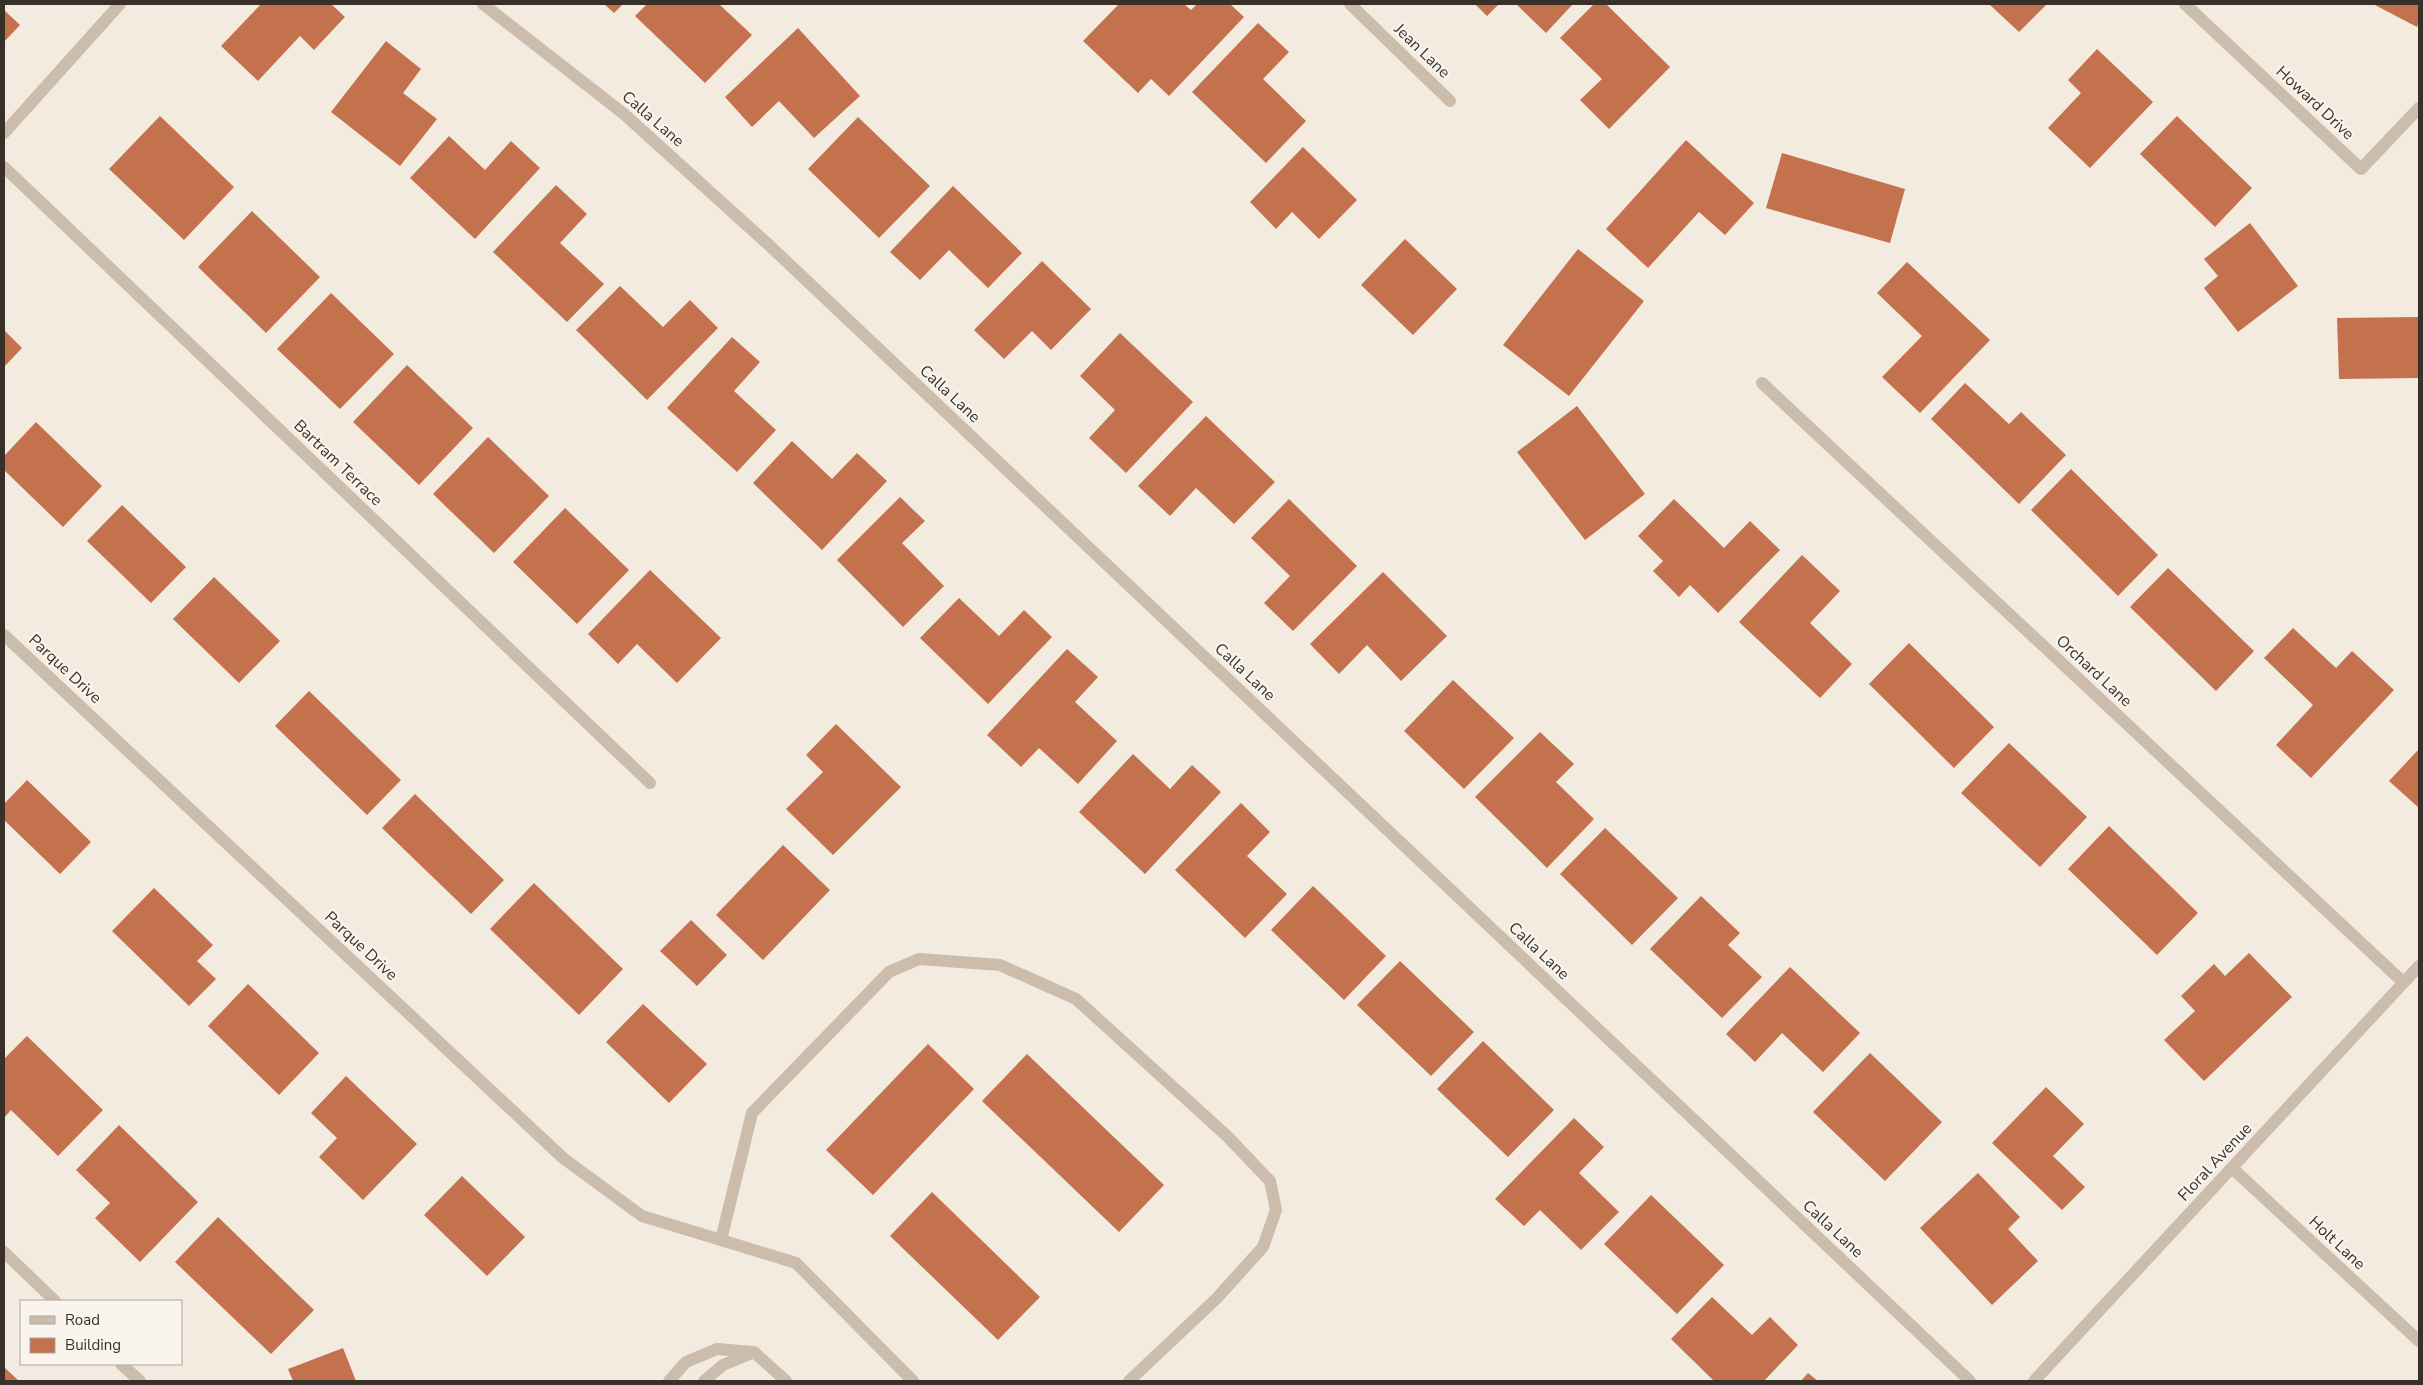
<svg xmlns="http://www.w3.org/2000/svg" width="2423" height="1385" viewBox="0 0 2423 1385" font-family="'Nunito Sans',sans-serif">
  <rect width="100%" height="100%" fill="#f3ebe0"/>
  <!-- building -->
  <path fill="#c4714d" d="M261 4H331L345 17 314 50 300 36 258 81 221 46Z
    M604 4H623L614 13Z
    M647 4H719L752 35 705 83 635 16Z
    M1119 4H1184L1191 10 1197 4H1230L1244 17 1169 96 1151 79 1138 93 1083 41Z
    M1475 4H1499L1487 16Z
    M1516 4H1573L1546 33Z
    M1594 4H1606L1670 67 1609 129 1580 100 1602 79 1560 38Z
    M1989 4H2047L2019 32Z
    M2373 4H2419V22L2417 27Z
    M4 10 20 25 4 42Z
    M1258 23 1289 52 1263 79 1306 121 1266 163 1192 92Z
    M798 28 860 96 814 138 779 101 752 127 725 97Z
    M386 41 421 69 403 93 437 119 400 166 331 112Z
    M2097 49 2153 102 2090 168 2048 128 2081 93 2068 80Z
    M160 116 234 187 184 240 109 169Z
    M2177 116 2252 188 2215 227 2140 154Z
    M858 117 930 186 879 238 808 169Z
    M449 136 485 170 511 141 540 168 475 239 410 178Z
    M1686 140 1754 203 1725 235 1699 212 1648 268 1606 229Z
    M1303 147 1357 200 1319 239 1292 212 1276 229 1250 202Z
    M1782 153 1905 189 1890 243 1766 208Z
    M556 185 587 214 560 243 604 284 567 322 493 252Z
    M953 186 1022 253 988 288 949 250 920 280 890 252Z
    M252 211 320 277 266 333 198 267Z
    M2250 223 2298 286 2238 332 2204 288 2218 276 2204 259Z
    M1405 239 1457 289 1413 335 1361 285Z
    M1578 249 1644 301 1569 396 1503 345Z
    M1042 261 1091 309 1051 350 1032 331 1004 359 974 330Z
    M1907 262 1990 340 1920 413 1882 377 1922 336 1877 293Z
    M620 286 663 327 690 300 718 328 647 400 576 330Z
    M331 293 394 354 340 409 277 349Z
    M2419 317V378L2339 379 2337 318Z
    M4 330 22 348 4 367Z
    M1120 333 1193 402 1126 473 1089 438 1115 410 1080 376Z
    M732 337 760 362 734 391 776 430 737 472 667 408Z
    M407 365 473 428 419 485 353 422Z
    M1965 383 2009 424 2021 412 2066 455 2019 504 1931 419Z
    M1577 406 1645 494 1585 540 1517 452Z
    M1206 416 1275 482 1234 524 1196 488 1170 516 1138 486Z
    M36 422 102 486 63 527 4 470V456Z
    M488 437 549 496 494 553 433 494Z
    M792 441 832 479 857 453 887 481 822 550 753 483Z
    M2071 469 2158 555 2118 596 2031 510Z
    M900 497 925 521 902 543 944 586 903 627 837 560Z
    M1289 499 1357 566 1293 631 1264 603 1290 576 1251 538Z
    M1674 499 1724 548 1750 521 1780 550 1718 613 1690 585 1679 597 1653 571 1663 561 1638 536Z
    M122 505 186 567 151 603 87 541Z
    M565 508 629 570 577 624 513 562Z
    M1802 555 1840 591 1810 623 1852 664 1820 698 1739 622Z
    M2168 568 2254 651 2216 691 2130 607Z
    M650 570 721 638 677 683 637 644 618 664 588 634Z
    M1383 572 1447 636 1401 681 1367 645 1339 674 1310 644Z
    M214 577 280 641 239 683 173 619Z
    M959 598 999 636 1024 610 1052 637 988 704 920 638Z
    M2293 628 2336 668 2352 651 2394 690 2311 778 2276 745 2313 705 2264 658Z
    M1909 643 1994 727 1954 768 1869 684Z
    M1067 649 1098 677 1075 702 1117 741 1078 784 1039 748 1021 767 987 735Z
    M1453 680 1514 738 1464 789 1404 731Z
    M309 691 401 780 367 815 275 726Z
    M836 724 901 787 833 855 786 809 823 772 806 755Z
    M1540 732 1574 764 1556 782 1594 819 1547 868 1475 797Z
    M2009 743 2087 817 2040 867 1961 793Z
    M2419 749V808L2389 781Z
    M1133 754 1170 789 1192 765 1221 792 1145 874 1079 812Z
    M27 780 91 842 60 874 4 820V804Z
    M415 794 504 880 471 914 382 828Z
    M1241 803 1270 832 1247 856 1287 894 1245 938 1175 870Z
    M2109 826 2198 913 2157 955 2068 869Z
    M1605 828 1678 898 1632 945 1560 874Z
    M783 845 830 890 763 960 716 915Z
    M534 883 623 969 579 1015 490 929Z
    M1313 886 1386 956 1344 1000 1271 930Z
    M154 888 213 945 197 961 216 979 189 1006 112 931Z
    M1701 896 1740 933 1728 945 1762 977 1722 1018 1650 949Z
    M691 920 727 955 697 986 660 951Z
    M2249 953 2292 997 2204 1081 2164 1040 2195 1011 2181 996 2214 964 2225 976Z
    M1400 961 1474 1032 1431 1076 1357 1005Z
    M1790 967 1860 1033 1823 1072 1782 1033 1755 1062 1726 1034Z
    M248 984 319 1053 279 1095 208 1026Z
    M643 1004 707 1064 669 1103 606 1042Z
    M27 1036 103 1110 58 1156 11 1110 4 1118V1059Z
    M1483 1041 1554 1110 1508 1157 1437 1089Z
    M928 1044 974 1089 873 1195 826 1150Z
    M1870 1053 1942 1122 1885 1181 1813 1112Z
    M1027 1054 1164 1185 1119 1232 982 1101Z
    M346 1076 417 1144 363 1200 319 1157 337 1138 311 1113Z
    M2046 1087 2084 1124 2053 1156 2085 1187 2062 1210 1992 1143Z
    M1574 1118 1604 1147 1579 1173 1619 1212 1581 1250 1540 1210 1524 1226 1495 1199Z
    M119 1125 198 1202 140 1262 95 1218 110 1203 76 1170Z
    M1978 1173 2020 1217 2008 1229 2038 1261 1992 1305 1920 1228Z
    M462 1176 525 1237 487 1276 424 1215Z
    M932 1192 1040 1297 998 1340 890 1236Z
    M1651 1195 1724 1265 1677 1314 1604 1244Z
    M218 1217 314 1310 271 1354 175 1262Z
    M1712 1297 1752 1335 1770 1317 1798 1345 1764 1381H1714L1671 1339Z
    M343 1348 356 1381H293L288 1369Z
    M4 1367 19 1381H4Z
    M1808 1373 1818 1381H1801Z"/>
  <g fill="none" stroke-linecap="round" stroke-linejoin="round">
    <!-- service -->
    <path stroke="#cbbcab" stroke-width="12" d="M669 1381 686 1362 717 1349 752 1352
      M704 1381 723 1365 754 1352 786 1381
      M913 1381 796 1263 721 1240 752 1113 889 972 919 959 1000 965 1076 999 1227 1136 1270 1181 1276 1210 1263 1247 1217 1298 1129 1381"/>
    <!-- minor -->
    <path stroke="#cbbcab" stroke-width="12" d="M483 4 624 114 770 246 1970 1381
      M1350 4 1450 101
      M2185 4 2361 169 2419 108
      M4 133 120 4
      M4 167 650 783
      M1762 383 2403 982
      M4 635 563 1158 642 1216 721 1240
      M2232 1168 2419 1341
      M4 1252 55 1301
      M121 1364 140 1381"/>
    <!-- tertiary -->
    <path stroke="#cbbcab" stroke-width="12" d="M2034 1381 2419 966"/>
  </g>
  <g text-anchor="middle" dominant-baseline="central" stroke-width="4.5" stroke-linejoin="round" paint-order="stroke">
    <!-- street labels -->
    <g font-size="16" fill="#39302a" stroke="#faf5ec">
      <text transform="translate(1422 51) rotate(44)">Jean Lane</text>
      <text transform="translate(2315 103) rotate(43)">Howard Drive</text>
      <text transform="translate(653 119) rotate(41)">Calla Lane</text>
      <text transform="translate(950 394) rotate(43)">Calla Lane</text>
      <text transform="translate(338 463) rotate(44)">Bartram Terrace</text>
      <text transform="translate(65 669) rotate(43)">Parque Drive</text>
      <text transform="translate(2094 671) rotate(43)">Orchard Lane</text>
      <text transform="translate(1245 672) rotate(43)">Calla Lane</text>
      <text transform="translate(361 946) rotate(43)">Parque Drive</text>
      <text transform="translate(1539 951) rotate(43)">Calla Lane</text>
      <text transform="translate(2215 1162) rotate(-47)">Floral Avenue</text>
      <text transform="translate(1833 1229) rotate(43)">Calla Lane</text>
      <text transform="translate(2337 1243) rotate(43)">Holt Lane</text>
    </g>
  </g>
  <!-- border -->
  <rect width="2423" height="1385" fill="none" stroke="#39302a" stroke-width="10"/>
  <!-- legend -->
  <rect x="20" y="1300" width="162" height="65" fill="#faf5ec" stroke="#ada69e"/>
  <rect x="30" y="1316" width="25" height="8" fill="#cbbcab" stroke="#ada69e"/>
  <text x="65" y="1325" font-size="15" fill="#39302a">Road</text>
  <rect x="30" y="1338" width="25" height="15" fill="#c4714d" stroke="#ada69e"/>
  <text x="65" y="1350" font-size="15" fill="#39302a">Building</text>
</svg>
